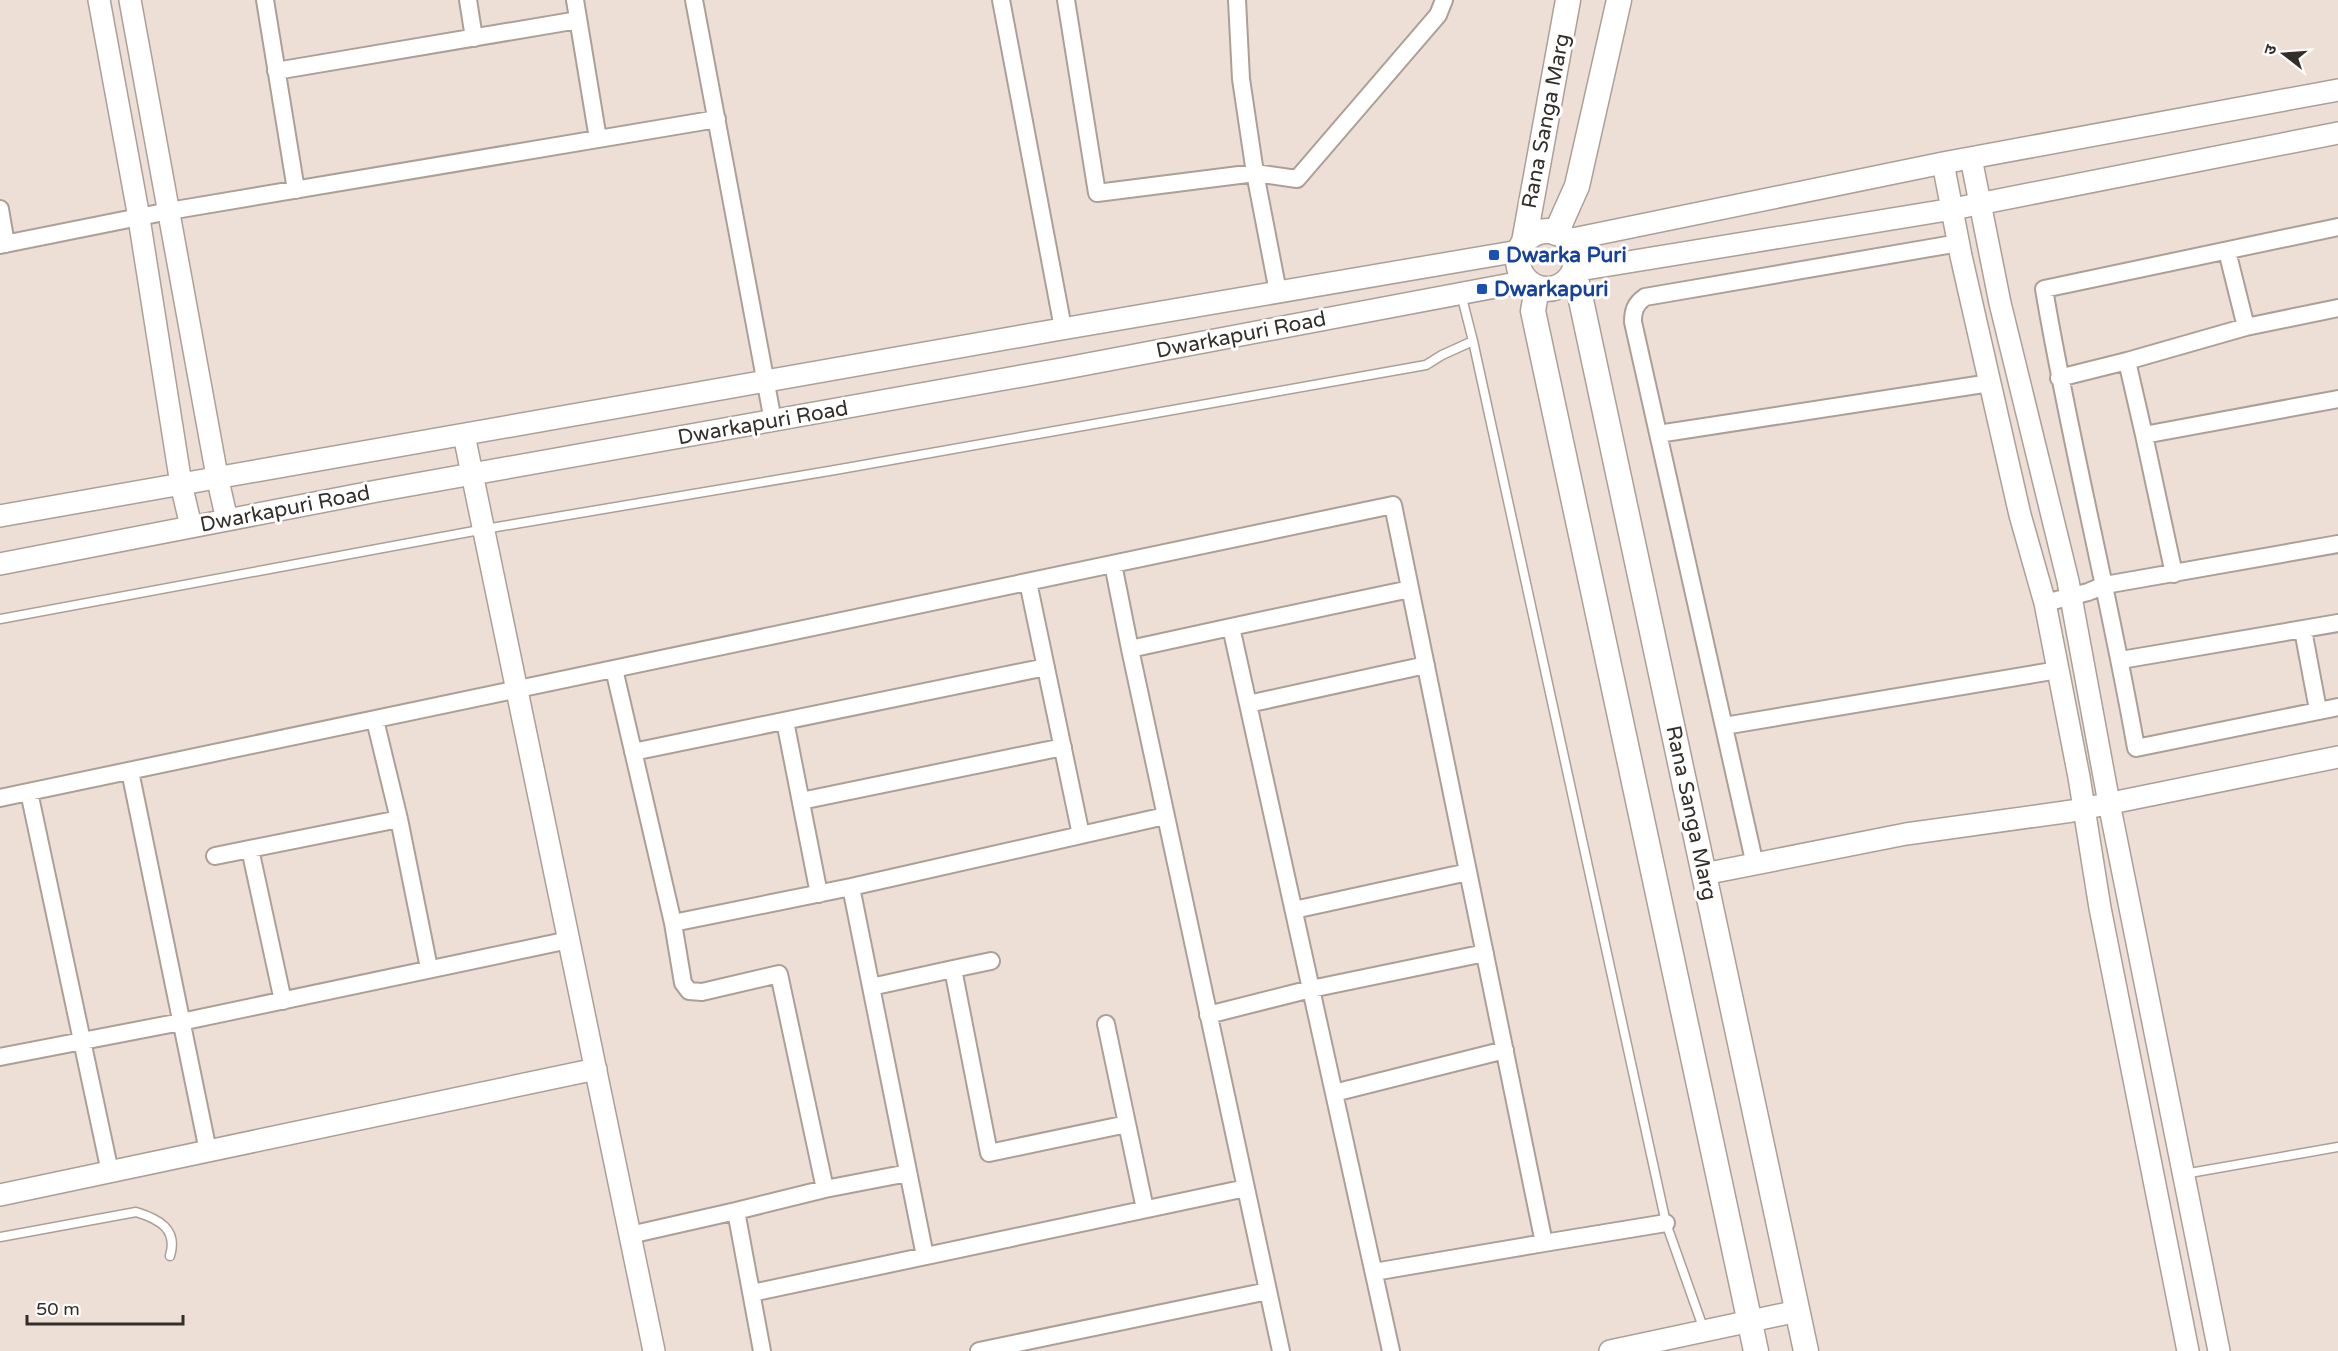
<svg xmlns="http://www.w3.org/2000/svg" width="2338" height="1351" viewBox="0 0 2338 1351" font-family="'Varela Round','Noto Sans Devanagari',sans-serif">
  <rect width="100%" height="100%" fill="#eddfd6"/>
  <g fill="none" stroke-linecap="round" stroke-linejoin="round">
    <defs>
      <path id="service" d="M1473 341 1666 1223 1704 1330
        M0 619 485 529 835 470 1426 365 1442 355 1473 341 1461 294
        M2184 1174 2338 1147
        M0 1237 136 1212C159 1219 178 1229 170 1256"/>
      <path id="minor" d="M265 0 296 190
        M468 0 474 38
        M575 0 598 139
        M694 0 773 421
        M1001 0 1063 328
        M1066 0 1097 193 1255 173 1297 179 1438 15 1444 0
        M1237 0 1241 79 1255 173 1278 292
        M276 71 578 20
        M0 209 6 244
        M2338 227 2044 289C2070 443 2109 594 2136 748L2338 707
        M0 245 169 211 717 119
        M2227 251 2246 327
        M2127 361 2144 435
        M2059 378 2127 361 2246 327 2338 308
        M1658 434 1990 383
        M1113 564 1130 649
        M2174 574 2144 435 2338 399
        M1028 582 1081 835
        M2045 603 2088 592 2105 585 2338 544
        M1231 627 1410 589
        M2303 630 2318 710
        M2121 660 2338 623
        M614 669 673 923 851 887 1165 816
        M1248 704 1426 665
        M375 720 399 819 429 968
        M785 721 819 894
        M1724 726 2058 670
        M633 752 1046 667
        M130 771 208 1151
        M29 792 110 1172
        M0 798 1393 505 1544 1243 1374 1272
        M801 801 1063 747
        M250 849 283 1001
        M215 856 399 819
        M1755 865 1633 322C1633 311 1635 304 1645 297L1959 243
        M851 887 925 1256
        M1294 910 1468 872
        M673 923 683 983 689 991 702 992 779 974 825 1189
        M953 969 991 961
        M871 987 953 969 989 1153 1127 1124
        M1208 1015 1311 989 1485 953
        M1106 1024 1145 1209
        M0 1057 181 1022 569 940
        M1334 1093 1505 1050
        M736 1211 825 1189 908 1173
        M630 1235 736 1211 762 1351
        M1544 1243 1666 1223
        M752 1293 1246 1188
        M979 1351 1268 1291
        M1281 1351 1130 649 1231 627 1391 1351"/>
      <path id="tertiary" d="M99 0 138 212 181 484 191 526
        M130 0 217 476 227 520
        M1971 158 2000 303 2068 581 2109 803 2219 1351
        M1943 163 1961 256 2020 515 2045 603 2079 777 2100 908 2188 1351
        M1568 240 1943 163 2338 90
        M1573 271 1953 209 2338 133
        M464 435 654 1351
        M0 516 1050 331 1519 251
        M0 564 377 491 1061 369 1527 281
        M1704 874 1906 834 2072 811 2338 757
        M0 1195 596 1069
        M1610 1351 1798 1311"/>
      <path id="secondary" d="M1518 260a29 29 0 1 1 58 0a29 29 0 1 1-58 0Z
        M1556 233 1577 186 1619 0
        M1524 242 1568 0
        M1569 279 1578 286 1806 1351
        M1537 288 1533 311 1756 1351"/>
    </defs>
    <!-- service casing -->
    <use href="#service" stroke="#ac9f96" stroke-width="11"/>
    <!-- minor casing -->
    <use href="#minor" stroke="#ac9f96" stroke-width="20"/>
    <!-- tertiary casing -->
    <use href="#tertiary" stroke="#ac9f96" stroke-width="24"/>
    <!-- secondary casing -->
    <use href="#secondary" stroke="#ac9f96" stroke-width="27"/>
    <!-- service -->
    <use href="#service" stroke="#fff" stroke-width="8"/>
    <!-- minor -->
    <use href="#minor" stroke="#fff" stroke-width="16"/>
    <!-- tertiary -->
    <use href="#tertiary" stroke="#fff" stroke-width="21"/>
    <!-- secondary -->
    <use href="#secondary" stroke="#fff" stroke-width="24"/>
  </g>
  <!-- markers -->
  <g fill="#1a4fb4" stroke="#fff" stroke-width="2">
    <rect x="1488" y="249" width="12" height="12" rx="3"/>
    <rect x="1476" y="283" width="12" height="12" rx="3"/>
  </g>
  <g text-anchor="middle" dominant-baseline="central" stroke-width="6" stroke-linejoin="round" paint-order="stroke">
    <!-- street labels -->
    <g font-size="21" fill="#332e2a" stroke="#fff">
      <text transform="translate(1546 121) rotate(-79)">Rana Sanga Marg</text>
      <text transform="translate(1241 335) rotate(-11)">Dwarkapuri Road</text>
      <text transform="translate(763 423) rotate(-10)">Dwarkapuri Road</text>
      <text transform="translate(285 509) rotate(-11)">Dwarkapuri Road</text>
      <text transform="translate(1691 813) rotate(78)">Rana Sanga Marg</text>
    </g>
    <!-- transit labels -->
    <g font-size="21" font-weight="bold" fill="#164399" stroke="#fff" text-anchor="start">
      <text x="1506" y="255">Dwarka Puri</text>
      <text x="1494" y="289">Dwarkapuri</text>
    </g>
  </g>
  <!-- north arrow -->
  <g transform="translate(2284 54) rotate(287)" stroke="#ffffff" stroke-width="4.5" paint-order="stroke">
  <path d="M0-4.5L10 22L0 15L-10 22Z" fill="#332e2a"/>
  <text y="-9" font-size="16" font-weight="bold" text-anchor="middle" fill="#332e2a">उ</text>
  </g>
  <!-- scale -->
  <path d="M27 1315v9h156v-9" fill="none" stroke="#332e2a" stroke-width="3"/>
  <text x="36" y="1315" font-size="18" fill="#332e2a" stroke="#ffffff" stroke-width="4.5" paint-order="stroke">50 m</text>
</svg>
